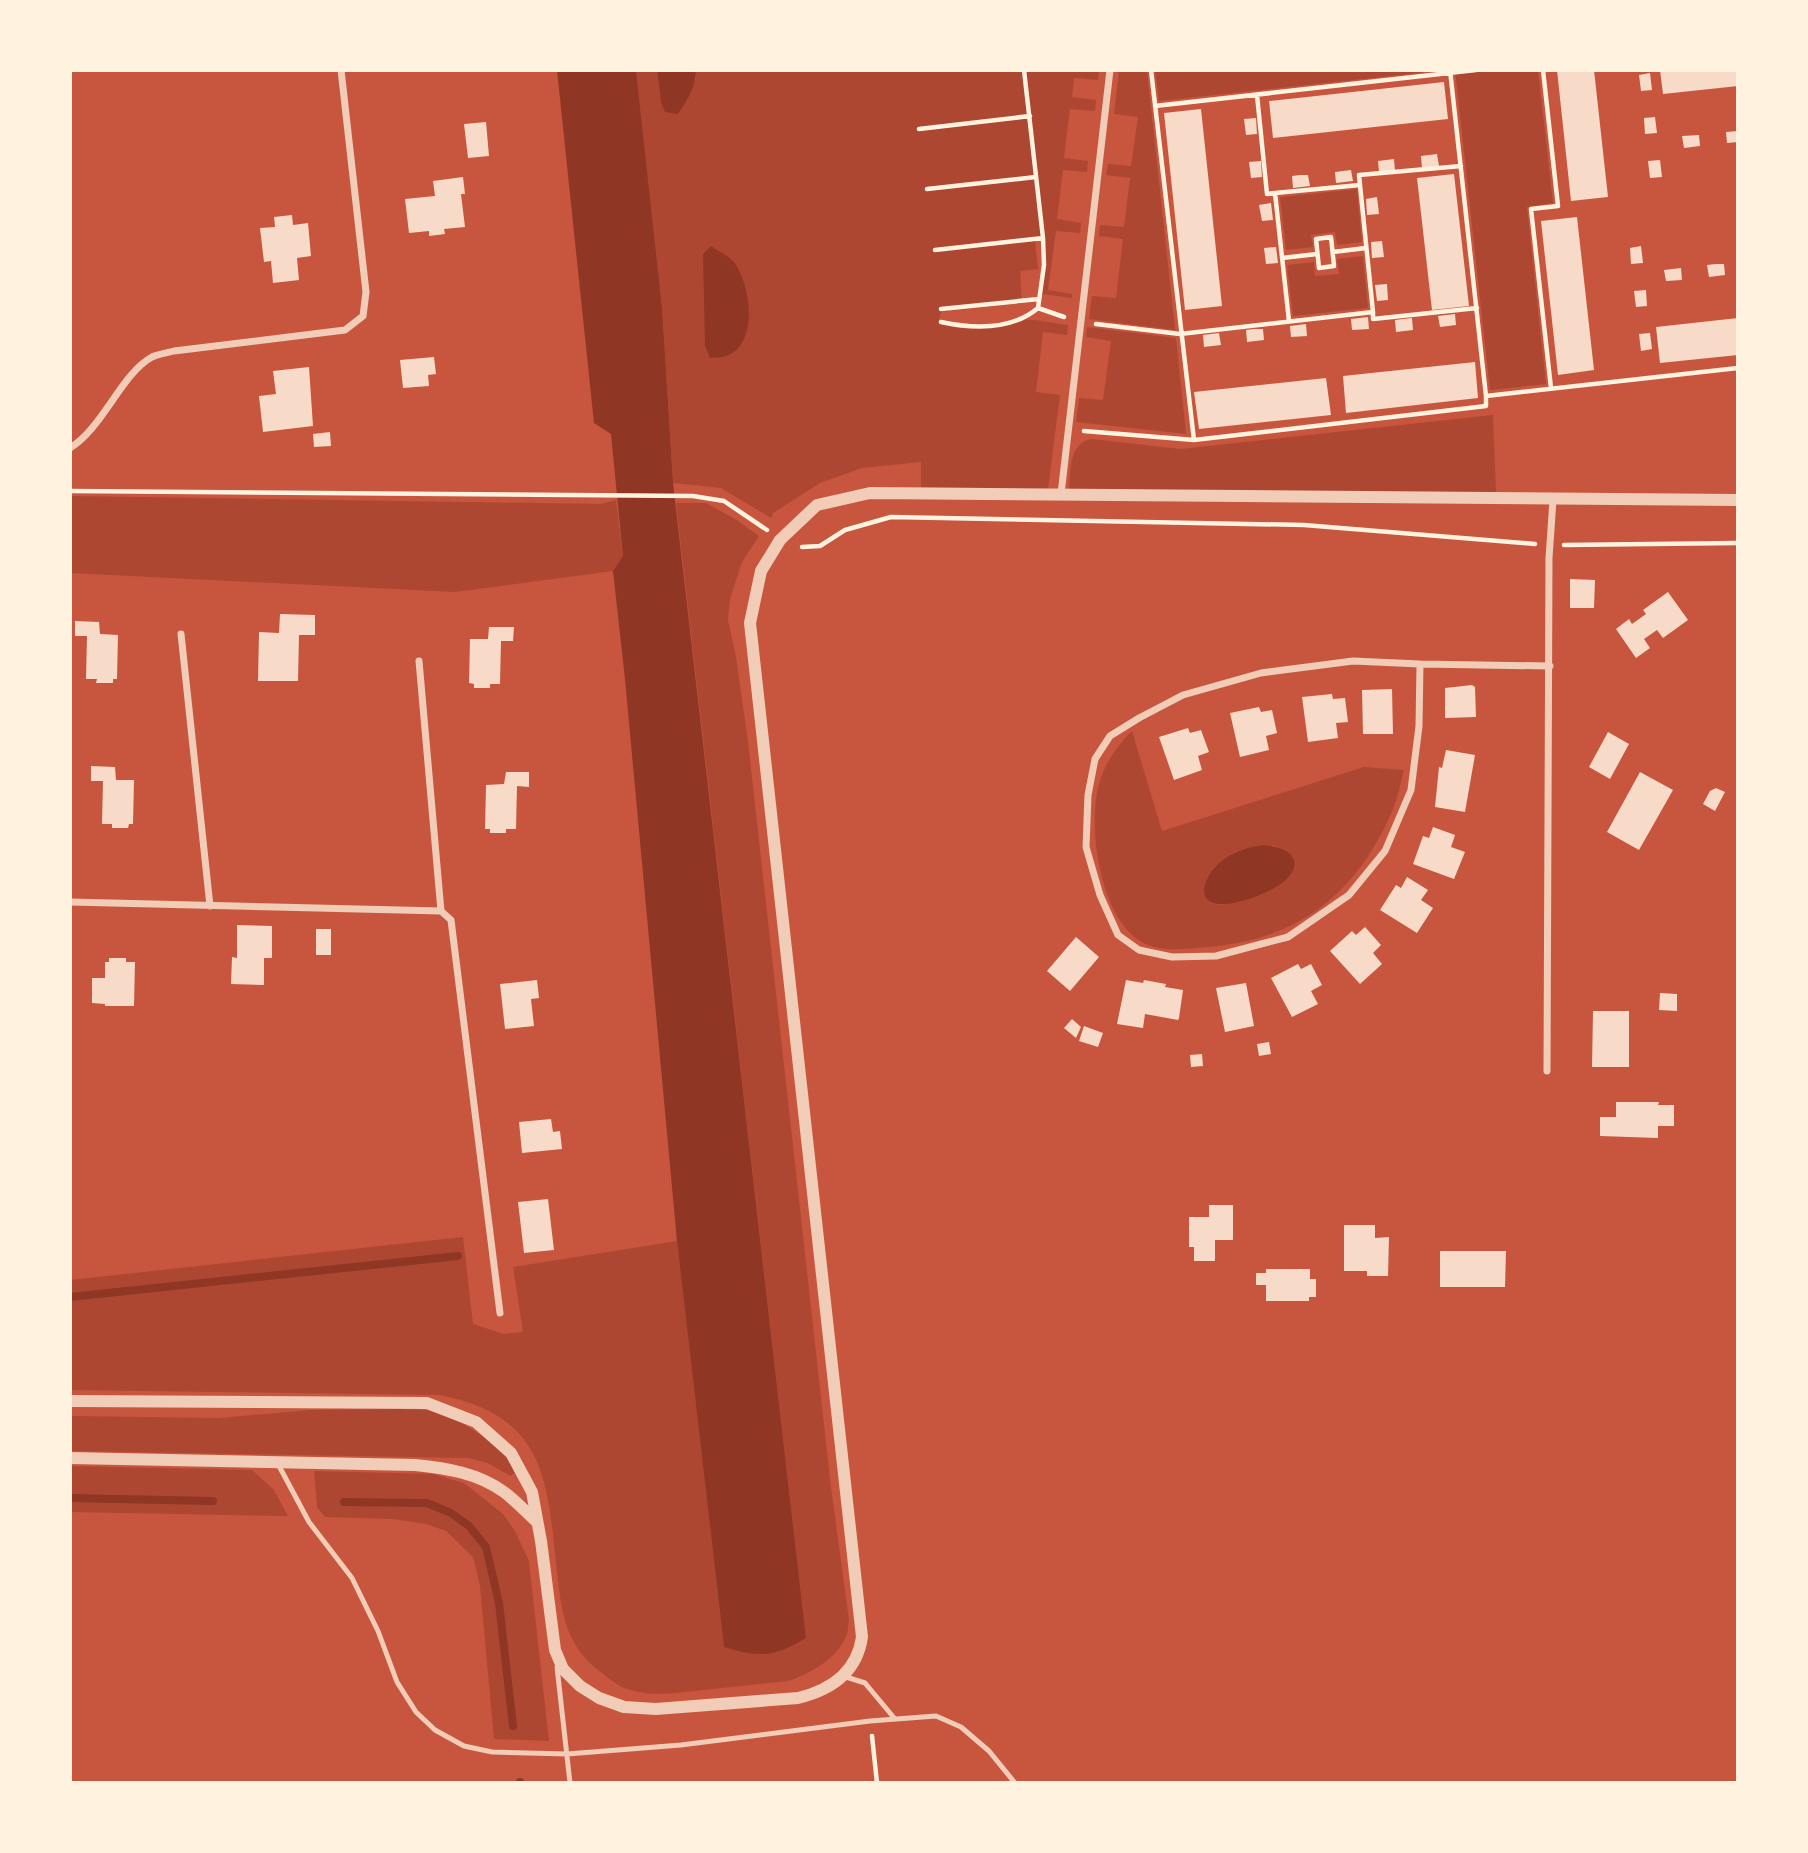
<svg xmlns="http://www.w3.org/2000/svg" width="1808" height="1853" viewBox="0 0 1808 1853" font-family="'Roboto Condensed',sans-serif">
  <rect width="100%" height="100%" fill="#c8553d"/>
  <!-- green -->
  <path fill="#ae4732" fill-rule="evenodd" d="M636 70H657L661 102 696 80V70H1099L1098 80 1074 78 1072 97 1096 100 1095 111 1070 109 1064 158 1088 161 1087 172 1063 170 1057 219 1081 223 1080 233 1056 231 1048 290 1072 294V298L1042 294 1044 240 1035 241 1038 269 1020 271 1022 303 941 312 938 323C972 335 993 324 1025 320 1038 319 1055 324 1068 325L1067 335 1043 332 1036 392 1060 395 1048 489 921 487V462L862 468 820 483 773 513 771 518 721 488 673 483 662 307Z
    M1119 70H1147L1175 330 1089 319 1092 296 1116 298 1123 239 1099 236 1100 225 1124 227 1130 178 1106 175 1108 164 1131 166 1138 117 1114 114Z
    M1155 70H1445L1159 101Z
    M1455 70H1538L1553 203 1527 207 1546 384 1490 390Z
    M1357 189 1362 242 1337 245 1335 232 1311 235 1313 247 1286 250 1280 197Z
    M1363 256 1368 308 1293 316 1287 265 1314 262 1315 276 1339 274 1337 259Z
    M1087 327 1176 338 1186 434 1076 422 1079 398 1103 400 1111 341 1086 337Z
    M1493 415 1496 493 1069 490C1071 471 1068 444 1091 439L1181 449Z
    M70 496 601 504 616 500 623 557 613 571 455 592 70 573Z
    M676 503H706L735 519 759 536 742 562 730 599 728 620 736 657 748 742 831 1487 849 1620C848 1625 848 1633 846 1637 836 1659 810 1674 788 1681 760 1684 732 1687 703 1690 680 1692 657 1697 634 1691 620 1688 609 1679 598 1670 568 1646 562 1617 558 1580 547 1487 551 1416 439 1395L70 1390V1280L463 1237 473 1324 504 1334 523 1332 513 1267 677 1241 724 1647 806 1638Z
    M1132 731 1162 831 1364 767 1404 770C1400 785 1397 802 1390 816 1354 896 1296 940 1207 947 1186 949 1159 953 1140 941 1100 916 1087 827 1099 784 1105 763 1117 746 1132 731ZM1264 845 1277 846 1224 905 1215 904 1207 899 1215 866 1235 852Z
    M402 1409C412 1410 424 1409 434 1412 461 1419 506 1447 515 1472L511 1476 487 1463 468 1458 70 1451V1416L219 1418 311 1410Z
    M70 1466 252 1470 274 1490 288 1516 70 1512Z
    M314 1471 433 1474 464 1483 503 1514 515 1531 529 1561 549 1741 494 1739 480 1586 473 1557 446 1531 426 1524 393 1519 325 1517 317 1507Z"/>
  <!-- water -->
  <path fill="#8f3625" d="M557 70H636L662 307 673 483 806 1638C774 1657 760 1658 724 1647L677 1241 625 679 613 571 623 556 611 434 594 423Z
    M657 70H696C696 87 687 101 678 114L665 112 661 102Z
    M711 246C718 251 729 256 734 262 751 285 759 343 727 356 722 358 715 357 710 358L705 345 703 254Z
    M1264 845C1298 848 1306 868 1276 887 1264 895 1206 919 1204 891 1204 882 1212 869 1219 863 1232 852 1247 847 1264 845Z"/>
  <g fill="none" stroke-linecap="round" stroke-linejoin="round">
    <!-- stream -->
    <path stroke="#8f3625" stroke-width="8" d="M70 1297 458 1256
      M70 1498 213 1501
      M344 1502 427 1503 451 1513 469 1526 486 1547 499 1603 513 1726
      M520 1782V1783"/>
  </g>
  <!-- building -->
  <path fill="#f7dbc8" d="M1557 70H1594L1608 197 1571 201Z
    M1660 70H1738V86L1663 94Z
    M1650 73 1652 90 1641 91 1639 75Z
    M1444 82 1448 119 1273 138 1269 101Z
    M1201 109 1222 306 1185 310 1164 113Z
    M1655 117 1657 133 1645 134 1644 118Z
    M1256 118 1257 134 1246 135 1244 119Z
    M486 122 489 156 468 158 464 124Z
    M1738 131V142L1727 143 1726 132Z
    M1699 135 1700 146 1684 148 1682 136Z
    M1437 154 1439 166 1422 168 1421 156Z
    M1394 159 1395 171 1379 172 1378 161Z
    M1660 160 1662 177 1650 178 1648 161Z
    M1261 161 1262 177 1251 178 1249 162Z
    M1351 170 1353 181 1336 183 1335 172Z
    M1454 174 1469 306 1432 310 1417 178Z
    M1300 175H1308L1310 186 1293 188 1292 176Z
    M463 177 465 194H461L465 227 444 229 445 234 429 236V231L409 233 405 199 435 196 433 181Z
    M1377 197 1379 214 1367 215 1366 199Z
    M1271 203 1273 220 1262 221 1259 205Z
    M292 215 293 225 308 223 311 256 297 258 299 280 273 283 271 261 264 262 260 228 275 227 274 217Z
    M1577 217 1594 370 1558 375 1541 221Z
    M1382 241 1384 257 1372 258 1371 242Z
    M1641 246 1643 263 1631 264 1630 248Z
    M1276 247 1278 263 1266 264 1264 248Z
    M1716 264H1724L1725 275 1709 277 1707 265Z
    M1681 268 1682 280 1666 281 1664 270Z
    M1387 284 1388 300 1377 301 1375 285Z
    M1646 290 1647 306 1636 307 1634 291Z
    M1455 314 1456 325 1440 327 1438 316Z
    M1368 317 1369 329 1352 330 1351 319Z
    M1412 318 1413 330 1396 332 1395 320Z
    M1738 318V355L1660 363 1656 327Z
    M1306 324 1307 336 1291 337 1290 326Z
    M1254 329H1263L1264 340 1247 342 1246 330Z
    M1219 333 1221 345 1204 347 1203 335Z
    M1650 333 1652 349 1641 351 1639 334Z
    M434 357 436 374 428 375 429 386 403 388 400 360Z
    M1475 362 1478 398 1346 413 1343 376Z
    M309 367 313 426 263 432 259 396 276 394 273 371Z
    M1326 378 1331 415 1199 429 1194 392Z
    M330 432 331 446 314 447 313 434Z
    M1570 579 1595 580 1594 608H1570Z
    M1668 592 1688 620 1663 638 1657 630 1644 639 1650 648 1636 658 1616 629 1629 619 1632 624 1646 614 1643 610Z
    M280 614 315 615V635H299L298 681H258L259 632 279 633Z
    M75 621 99 622 100 634 118 635 117 679H113V683H96L97 679H86L87 636H75Z
    M489 627H514L513 641H501L500 684H490V688H474V684L469 683 470 639H488Z
    M1472 685 1475 687 1476 717 1445 718V688Z
    M1392 689 1393 734H1363L1362 690Z
    M1332 694 1333 699 1345 698 1348 722 1336 723 1338 738 1308 742 1302 697Z
    M1259 707 1261 712 1272 710 1277 733 1266 736 1269 750 1240 757 1230 713Z
    M1188 728 1190 733 1201 730 1209 752 1198 756 1202 770 1174 780 1159 737Z
    M1608 732 1629 744 1610 779 1589 767Z
    M1446 750 1475 755 1465 812 1435 807 1439 767 1442 768Z
    M91 766 115 767 116 780H134L133 824H129L128 828H112V824H102L103 781H91Z
    M506 772H529V787L517 786 516 829H506V833H490V829H485L486 785 504 784Z
    M1640 772 1673 790 1639 850 1607 832Z
    M1716 788 1725 792 1715 811 1703 804 1710 791Z
    M1433 827 1455 835 1451 847 1465 852 1454 879 1413 864 1423 836 1429 838Z
    M1407 877 1428 890 1421 900 1433 908 1417 933 1380 910 1396 885 1401 888Z
    M237 925 272 926V958H264V985L231 984 232 957 237 958Z
    M1365 927 1381 945 1373 953 1382 964 1360 984 1330 951 1352 931 1356 935Z
    M316 929H331V955H316Z
    M1076 937 1099 957 1070 991 1047 971Z
    M109 958H126V962H135L134 1006H105V1004L92 1003V978H105V962H109Z
    M1298 964 1301 969 1311 964 1322 985 1311 991 1318 1004 1292 1017 1271 978Z
    M537 980 539 998 531 999 534 1026 505 1029 500 984Z
    M1126 980 1143 983 1144 980 1166 984 1165 987 1183 990 1179 1018 1178 1020 1145 1014 1143 1028 1117 1024Z
    M1246 983 1254 1026 1225 1032 1216 988Z
    M1660 993 1677 994V1011L1659 1010Z
    M1593 1011H1629V1067H1592Z
    M1072 1019 1081 1027 1076 1038 1064 1028Z
    M1084 1026 1103 1033 1098 1047 1079 1041Z
    M1269 1042 1271 1054 1259 1056 1257 1044Z
    M1202 1054 1203 1066 1191 1067 1190 1055Z
    M1616 1102H1659L1658 1105H1674V1126H1658V1138L1600 1136V1117H1616Z
    M551 1119 553 1132 560 1131 562 1149 522 1153 519 1122Z
    M548 1199 554 1250 524 1253 518 1202Z
    M1209 1205H1233V1240H1215V1261H1194V1247H1189V1217H1209Z
    M1344 1225H1375V1238L1389 1237 1388 1276H1367V1271H1344Z
    M1440 1251H1506L1505 1287H1440Z
    M1266 1269H1310V1279H1316V1297H1309V1301H1266V1285H1256V1273H1266Z"/>
  <g fill="none" stroke-linecap="round" stroke-linejoin="round">
    <!-- path -->
    <path stroke="#fff3e0" stroke-width="4.5" d="M1024 70 1043 238 1044 265 1038 308 1064 317
      M1151 70 1194 440
      M1450 70 1486 396
      M1543 70 1558 206 1531 209 1551 388
      M1257 95 1267 194 1275 193
      M1155 106 1476 70
      M919 129 1030 116
      M1360 185 1359 175 1461 166
      M927 189 1036 177
      M1331 237 1334 266 1319 268 1316 239Z
      M935 250 1043 238
      M1333 252 1366 248
      M1282 258 1317 254
      M941 309 1039 299
      M1373 312V319L1477 308
      M941 322C974 329 1012 330 1038 308
      M1096 324 1180 334 1373 312 1360 185 1275 193 1289 321
      M1084 431 1194 440 1486 406V396L1738 368
      M70 491 693 496 724 501 767 530
      M1564 545 1738 543
      M802 547 820 546 845 530 891 517 1304 525 1535 544
      M872 1736 877 1783"/>
    <!-- service -->
    <path stroke="#f1ccb7" stroke-width="5" d="M278 1464 309 1522 352 1578 378 1631 397 1682 416 1712 435 1730 464 1746 492 1752 567 1754 681 1745 870 1721 936 1716 961 1727 989 1751 1015 1783
      M557 1667 570 1783
      M843 1676 865 1683 895 1719"/>
    <!-- minor -->
    <path stroke="#f1ccb7" stroke-width="7" d="M70 448C102 429 122 373 152 357 158 354 167 353 174 351L345 330 363 316 366 292 341 70
      M1061 494 1110 70
      M181 634 210 906
      M419 661 441 911
      M1420 664 1419 726 1411 790 1385 851 1349 895 1288 937 1216 956 1172 957 1139 950 1118 935 1100 895 1086 847 1088 795 1095 759 1110 736 1139 718 1183 695 1261 673 1353 661 1420 664 1550 666
      M70 902 441 911 451 920 500 1313
      M1547 1071 1549 558 1553 500"/>
    <!-- tertiary -->
    <path stroke="#f1ccb7" stroke-width="12" d="M70 1401 427 1403 476 1422 511 1453 532 1492 541 1541 555 1650 563 1669 580 1686 599 1698 624 1707 656 1709 798 1698C831 1690 857 1672 862 1637L750 623 761 571 780 540 817 505 870 493 1738 500
      M70 1458 415 1465C446 1468 478 1473 504 1492 516 1501 526 1512 537 1522"/>
  </g>
  <!-- border -->
  <rect width="1808" height="1853" fill="none" stroke="#fff3e0" stroke-width="144"/>
</svg>
